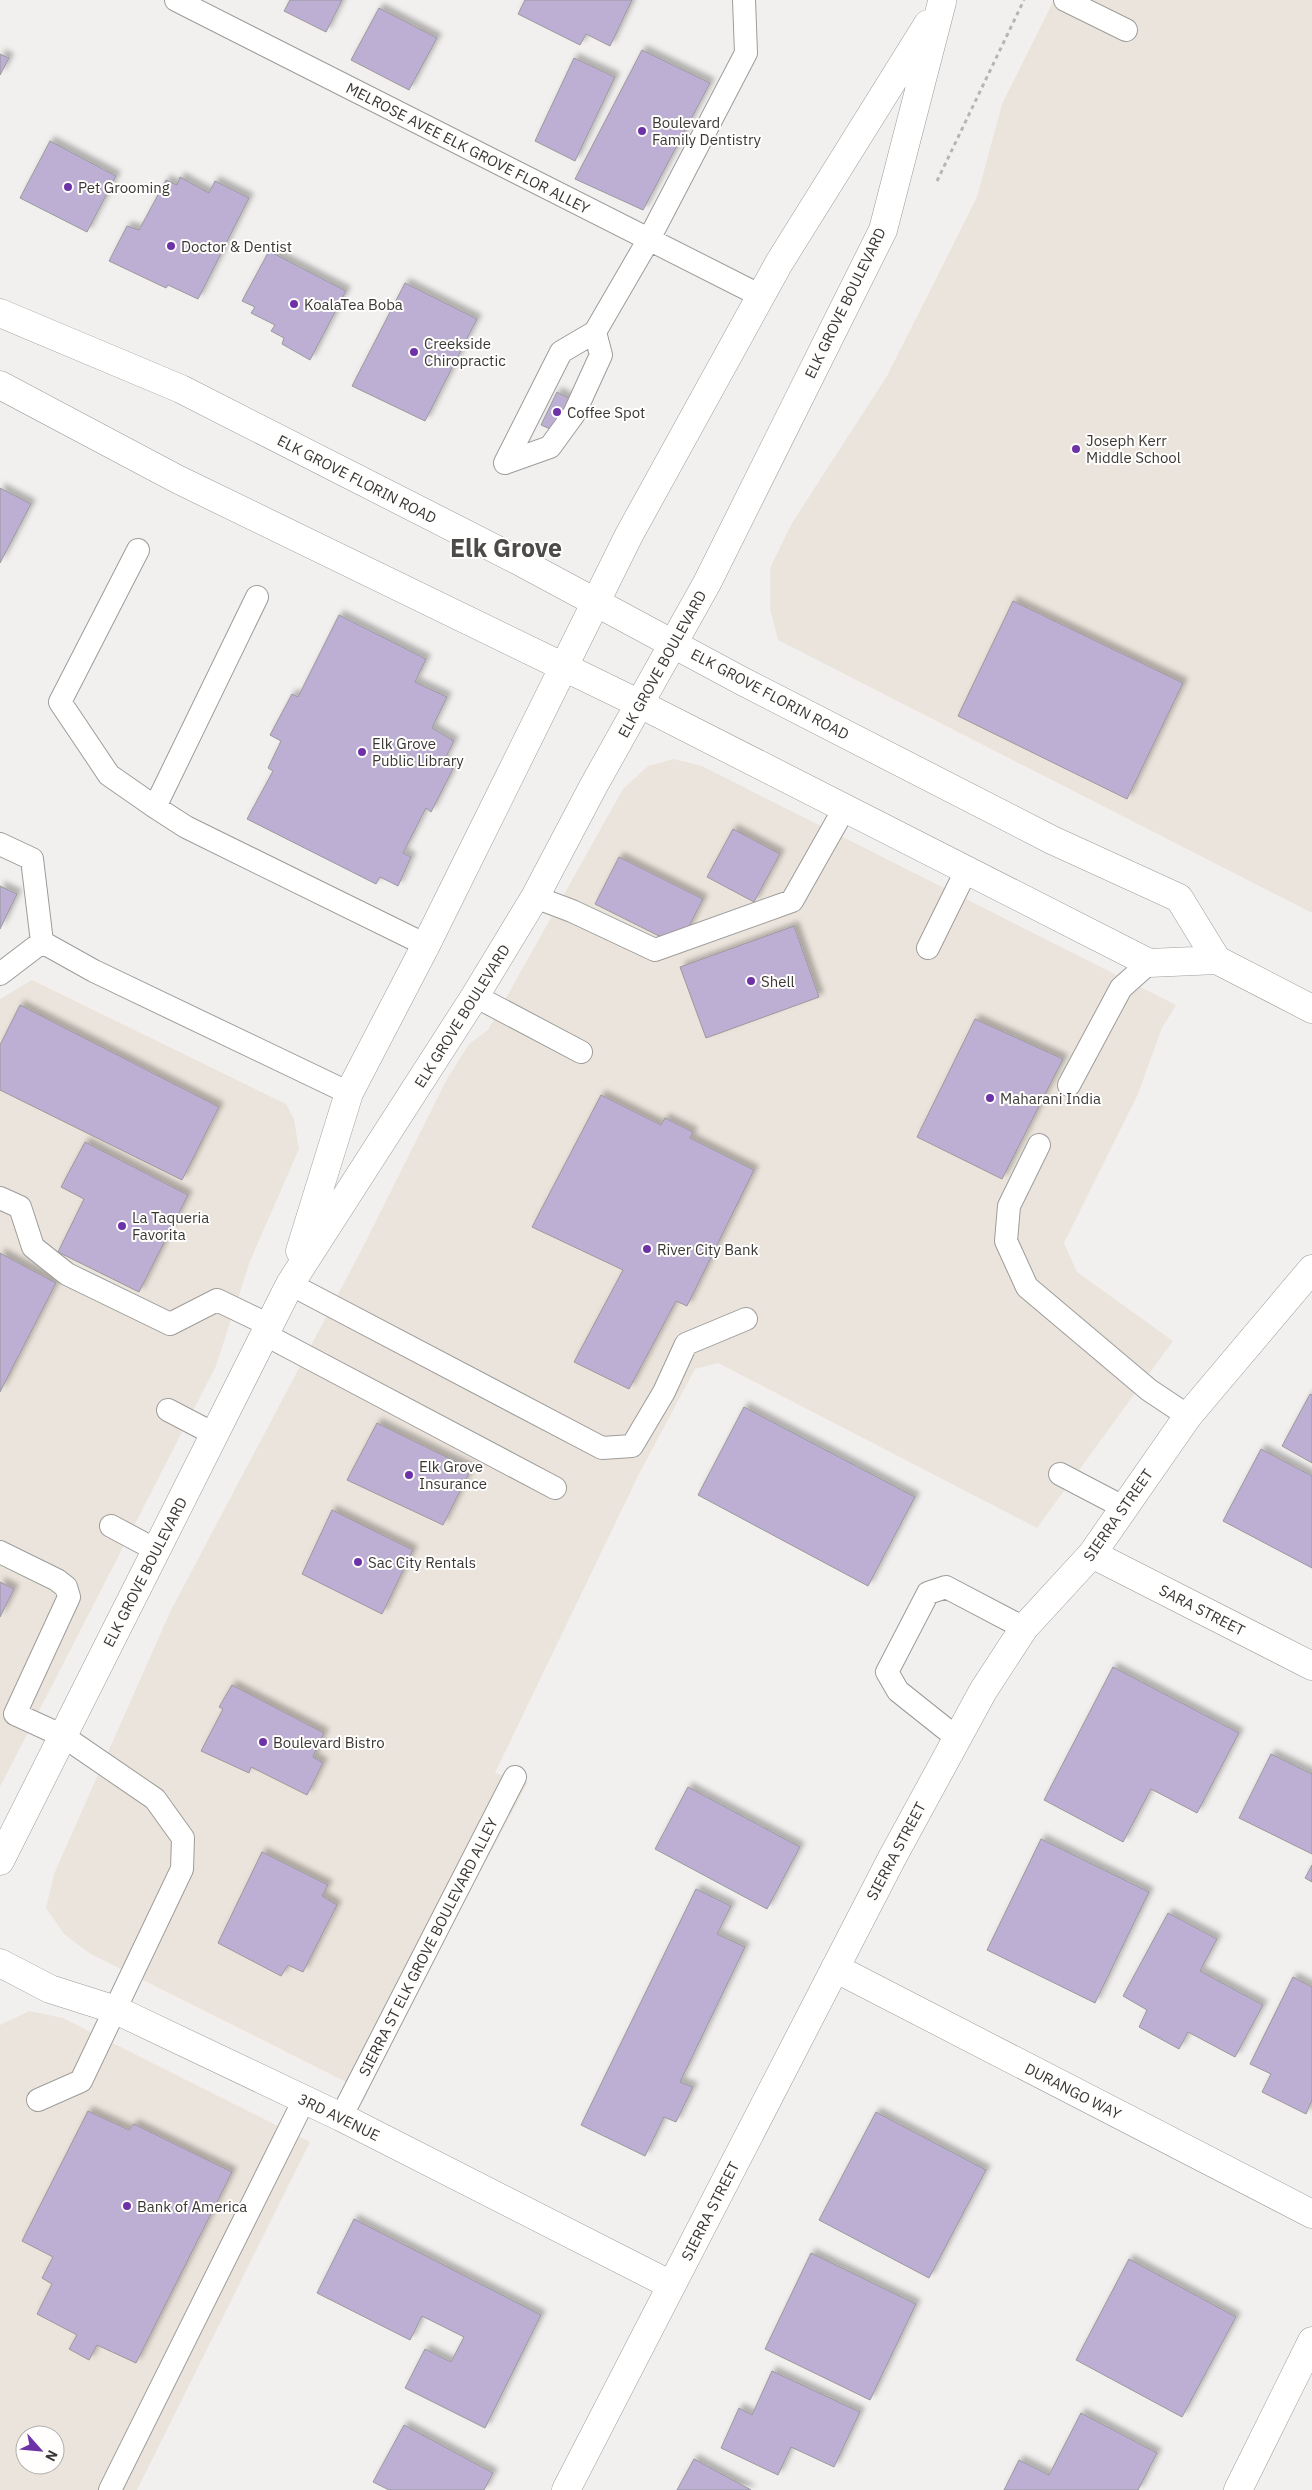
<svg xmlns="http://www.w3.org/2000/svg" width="1312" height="2490" viewBox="0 0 1312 2490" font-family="'IBM Plex Sans',sans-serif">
  <defs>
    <filter id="shadow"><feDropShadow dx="4.5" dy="-4.5" stdDeviation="2.5" flood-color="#0004"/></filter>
  </defs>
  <rect width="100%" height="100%" fill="#f2f0ee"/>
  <!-- built -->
  <path fill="#ebe4dc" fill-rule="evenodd" d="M1054 0H1312V913L778 640 770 609V568L792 523 887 376 977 197 1002 104Z
    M674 759 702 766 1176 1005 1162 1028 1138 1094 1064 1243 1077 1272 1173 1341 1037 1528 718 1363 695 1369 639 1474 495 1773 528 1782 364 2091 89 1953 64 1934 46 1908 54 1874 170 1612 363 1247 447 1079 469 1044 488 1030 623 789 648 766Z
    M32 980 286 1104 294 1119 299 1149 250 1261 216 1366 0 1787V999Z
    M29 2011 63 2018 310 2142 137 2490H0V2025ZM25 2435H55V2465H25Z"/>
  <!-- building -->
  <path fill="#bdafd4" stroke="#9a999c" filter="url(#shadow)" d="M290 0H342L326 32 284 11Z
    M525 0H632L610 46 586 34 580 45 518 14Z
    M379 8 437 38 409 90 351 60Z
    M642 50 710 83 643 210 575 179Z
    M0 54 9 58 0 75Z
    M574 58 615 77 575 161 535 141Z
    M50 141 116 176 87 232 20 198Z
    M180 177 209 193 215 181 249 198 198 299 168 285 166 288 109 261 127 226 139 230 166 180 177 185Z
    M269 251 346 291 310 360 282 344 284 338 271 331 275 325 251 313 255 307 242 301Z
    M405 283 477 319 425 421 352 386Z
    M557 392 572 400 557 432 541 425Z
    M0 488 31 504 0 563Z
    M1013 601 1183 683 1127 799 958 716Z
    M339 615 426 659 415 682 447 697 432 728 454 741 443 763 453 769 431 812 426 808 403 853 411 857 398 886 380 877 376 884 247 819 273 771 268 768 281 741 270 735 292 694 298 697Z
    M733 829 780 854 754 902 707 877Z
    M619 857 703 899 679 946 595 904Z
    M0 886 17 894 0 929Z
    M794 926 819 997 706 1038 680 967Z
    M20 1005 219 1107 182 1180 0 1090V1045Z
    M975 1019 1063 1059 1002 1179 917 1137Z
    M601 1095 661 1125 665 1118 693 1132 690 1138 754 1170 687 1306 676 1301 629 1389 574 1362 623 1270 532 1227Z
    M85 1142 188 1195 139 1292 58 1252 84 1199 61 1187Z
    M0 1253 56 1283 0 1392Z
    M1310 1394 1312 1395V1463L1282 1446Z
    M744 1407 915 1497 868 1586 698 1495Z
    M377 1423 471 1469 443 1525 347 1480Z
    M1261 1449 1312 1476V1568L1223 1521Z
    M332 1510 413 1550 382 1614 302 1574Z
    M0 1582 14 1589 0 1617Z
    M1113 1667 1239 1733 1197 1813 1151 1789 1123 1842 1044 1800Z
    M232 1685 324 1733 313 1757 323 1763 307 1795 251 1767 249 1773 201 1751 223 1709 219 1707Z
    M1271 1754 1312 1774V1854L1239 1818Z
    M688 1787 800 1847 767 1909 655 1849Z
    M1041 1839 1149 1892 1095 2003 987 1950Z
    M262 1852 328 1885 322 1896 337 1905 303 1972 288 1965 281 1976 218 1943Z
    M1312 1865V1882L1305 1878Z
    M696 1889 731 1906 717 1934 745 1947 680 2082 693 2087 676 2122 664 2117 645 2156 581 2125Z
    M1168 1913 1217 1939 1200 1971 1263 2005 1235 2057 1188 2032 1179 2049 1139 2027 1147 2010 1123 1996Z
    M1293 1977 1312 1987V2100L1306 2114 1262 2092 1271 2074 1250 2064Z
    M88 2111 129 2130 134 2124 232 2172 136 2363 97 2345 89 2360 69 2349 77 2335 37 2314 52 2284 42 2278 53 2257 22 2241Z
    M876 2112 986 2170 929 2278 819 2220Z
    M354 2219 541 2315 485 2428 405 2388 425 2349 451 2362 464 2337 422 2316 410 2340 317 2293Z
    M811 2253 916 2304 870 2400 765 2349Z
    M1129 2259 1236 2317 1182 2417 1076 2360Z
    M772 2371 860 2412 834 2467 791 2447 778 2475 721 2448 739 2408 752 2415Z
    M1081 2413 1157 2453 1138 2490H1004L1019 2460 1049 2475Z
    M404 2425 493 2473 484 2490H389L373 2482Z
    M694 2459 751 2490H677Z"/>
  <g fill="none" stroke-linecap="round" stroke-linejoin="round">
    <defs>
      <path id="service" d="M176 0 761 296
        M1065 0 1126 30
        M505 463 561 352 595 332 649 239 746 53 744 0
        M505 463 550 447 574 414 601 355 595 332
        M138 550 60 702 109 775 155 807 186 827 426 945
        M155 807 257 597
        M0 844 32 859 42 942 94 971 349 1093
        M535 897 572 911 655 950 792 901 844 809
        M928 948 967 869
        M0 974 42 942
        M475 996 581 1052
        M1069 1085 1121 988 1149 963
        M1039 1145 1009 1206 1006 1241 1027 1287 1149 1390 1188 1416
        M0 1198 20 1207 33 1247 67 1274 170 1324 217 1300 269 1325
        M290 1284 602 1448 632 1446 664 1392 686 1344 746 1319
        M264 1334 555 1488
        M168 1410 214 1434
        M1060 1474 1123 1507
        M111 1526 156 1550
        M0 1552 57 1580 66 1587 69 1597 15 1714 63 1736 155 1799 183 1838 182 1869 81 2081 38 2100
        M957 1738 898 1691 887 1672 928 1593 946 1587 1024 1628
        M341 2117 515 1777
        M110 2490 304 2100"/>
      <path id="minor" d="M1092 1554 1312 1666
        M0 1963 50 1989 116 2010 341 2117 671 2285
        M835 1968 1312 2214
        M566 2490 892 1858 983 1691 1024 1628 1092 1554 1188 1416 1312 1269
        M1238 2490 1312 2341"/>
      <path id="secondary" d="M0 313 181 389 517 560 742 681 1052 840 1179 898 1217 960 1312 1009
        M0 385 177 479 640 704 1149 963 1217 960
        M300 1251 349 1093 426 945 629 535 779 263 928 24
        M0 1861 290 1284 475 996 535 897 594 785 707 583 883 230 942 2"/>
    </defs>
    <!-- service casing -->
    <use href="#service" stroke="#9e9c9a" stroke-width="24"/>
    <!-- minor casing -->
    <use href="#minor" stroke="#9e9c9a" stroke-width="29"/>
    <!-- secondary casing -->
    <use href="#secondary" stroke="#9e9c9a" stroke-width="29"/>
    <!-- path -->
    <path stroke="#b7b5b3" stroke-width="3" stroke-dasharray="4 4" stroke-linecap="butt" d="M937 181 1024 0"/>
    <!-- service -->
    <use href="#service" stroke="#fff" stroke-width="22"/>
    <!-- minor -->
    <use href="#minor" stroke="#fff" stroke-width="28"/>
    <!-- secondary -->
    <use href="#secondary" stroke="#fff" stroke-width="28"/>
  </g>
  <!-- markers -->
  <g fill="#6d32a8" stroke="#fffefc" stroke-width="2">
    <circle cx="642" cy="131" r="5"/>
    <circle cx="68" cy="187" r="5"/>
    <circle cx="171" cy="246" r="5"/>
    <circle cx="294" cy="304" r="5"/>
    <circle cx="414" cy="352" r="5"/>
    <circle cx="557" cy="412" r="5"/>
    <circle cx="1076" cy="449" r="5"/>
    <circle cx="362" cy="752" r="5"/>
    <circle cx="751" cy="981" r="5"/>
    <circle cx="990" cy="1098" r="5"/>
    <circle cx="122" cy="1226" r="5"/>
    <circle cx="647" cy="1249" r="5"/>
    <circle cx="409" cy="1475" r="5"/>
    <circle cx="358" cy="1562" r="5"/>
    <circle cx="263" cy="1742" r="5"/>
    <circle cx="127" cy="2206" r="5"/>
  </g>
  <g text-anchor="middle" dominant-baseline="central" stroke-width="4" stroke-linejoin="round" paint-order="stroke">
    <!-- poi labels -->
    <g font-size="15" fill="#393837" stroke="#fffefc" text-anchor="start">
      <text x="652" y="122">Boulevard<tspan x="652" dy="17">Family Dentistry</tspan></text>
      <text x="78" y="187">Pet Grooming</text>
      <text x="181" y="246">Doctor &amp; Dentist</text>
      <text x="304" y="304">KoalaTea Boba</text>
      <text x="424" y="343">Creekside<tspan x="424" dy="17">Chiropractic</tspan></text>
      <text x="567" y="412">Coffee Spot</text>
      <text x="1086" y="440">Joseph Kerr<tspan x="1086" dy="17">Middle School</tspan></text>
      <text x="372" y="743">Elk Grove<tspan x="372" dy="17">Public Library</tspan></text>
      <text x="761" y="981">Shell</text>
      <text x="1000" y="1098">Maharani India</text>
      <text x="132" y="1217">La Taqueria<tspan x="132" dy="17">Favorita</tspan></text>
      <text x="657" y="1249">River City Bank</text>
      <text x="419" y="1466">Elk Grove<tspan x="419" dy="17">Insurance</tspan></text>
      <text x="368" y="1562">Sac City Rentals</text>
      <text x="273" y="1742">Boulevard Bistro</text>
      <text x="137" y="2206">Bank of America</text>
    </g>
    <!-- street labels -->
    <g font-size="15" fill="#393837" stroke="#fffefc">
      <text transform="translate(468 148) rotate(27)">MELROSE AVEE ELK GROVE FLOR ALLEY</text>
      <text transform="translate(845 303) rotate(-64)">ELK GROVE BOULEVARD</text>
      <text transform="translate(357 479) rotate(27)">ELK GROVE FLORIN ROAD</text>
      <text transform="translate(662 664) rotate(-61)">ELK GROVE BOULEVARD</text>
      <text transform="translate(770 694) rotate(28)">ELK GROVE FLORIN ROAD</text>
      <text transform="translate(462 1016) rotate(-58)">ELK GROVE BOULEVARD</text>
      <text transform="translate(1118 1515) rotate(-55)">SIERRA STREET</text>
      <text transform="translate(145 1572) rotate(-63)">ELK GROVE BOULEVARD</text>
      <text transform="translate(1202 1610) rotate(27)">SARA STREET</text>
      <text transform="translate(896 1851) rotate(-62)">SIERRA STREET</text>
      <text transform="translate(428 1947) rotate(-63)">SIERRA ST ELK GROVE BOULEVARD ALLEY</text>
      <text transform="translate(1073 2091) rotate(27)">DURANGO WAY</text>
      <text transform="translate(339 2117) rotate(26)">3RD AVENUE</text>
      <text transform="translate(710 2211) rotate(-63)">SIERRA STREET</text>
    </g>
    <!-- town labels -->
    <g font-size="25" font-weight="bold" fill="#4c4b49" stroke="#fffefc">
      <text x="506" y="547">Elk Grove</text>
    </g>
  </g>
  <!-- north arrow -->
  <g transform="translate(40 2450) rotate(117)"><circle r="24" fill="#fffefc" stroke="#b0afad"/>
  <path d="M0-4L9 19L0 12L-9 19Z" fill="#6d32a8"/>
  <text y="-8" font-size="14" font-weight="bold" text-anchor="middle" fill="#393837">N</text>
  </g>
</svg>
